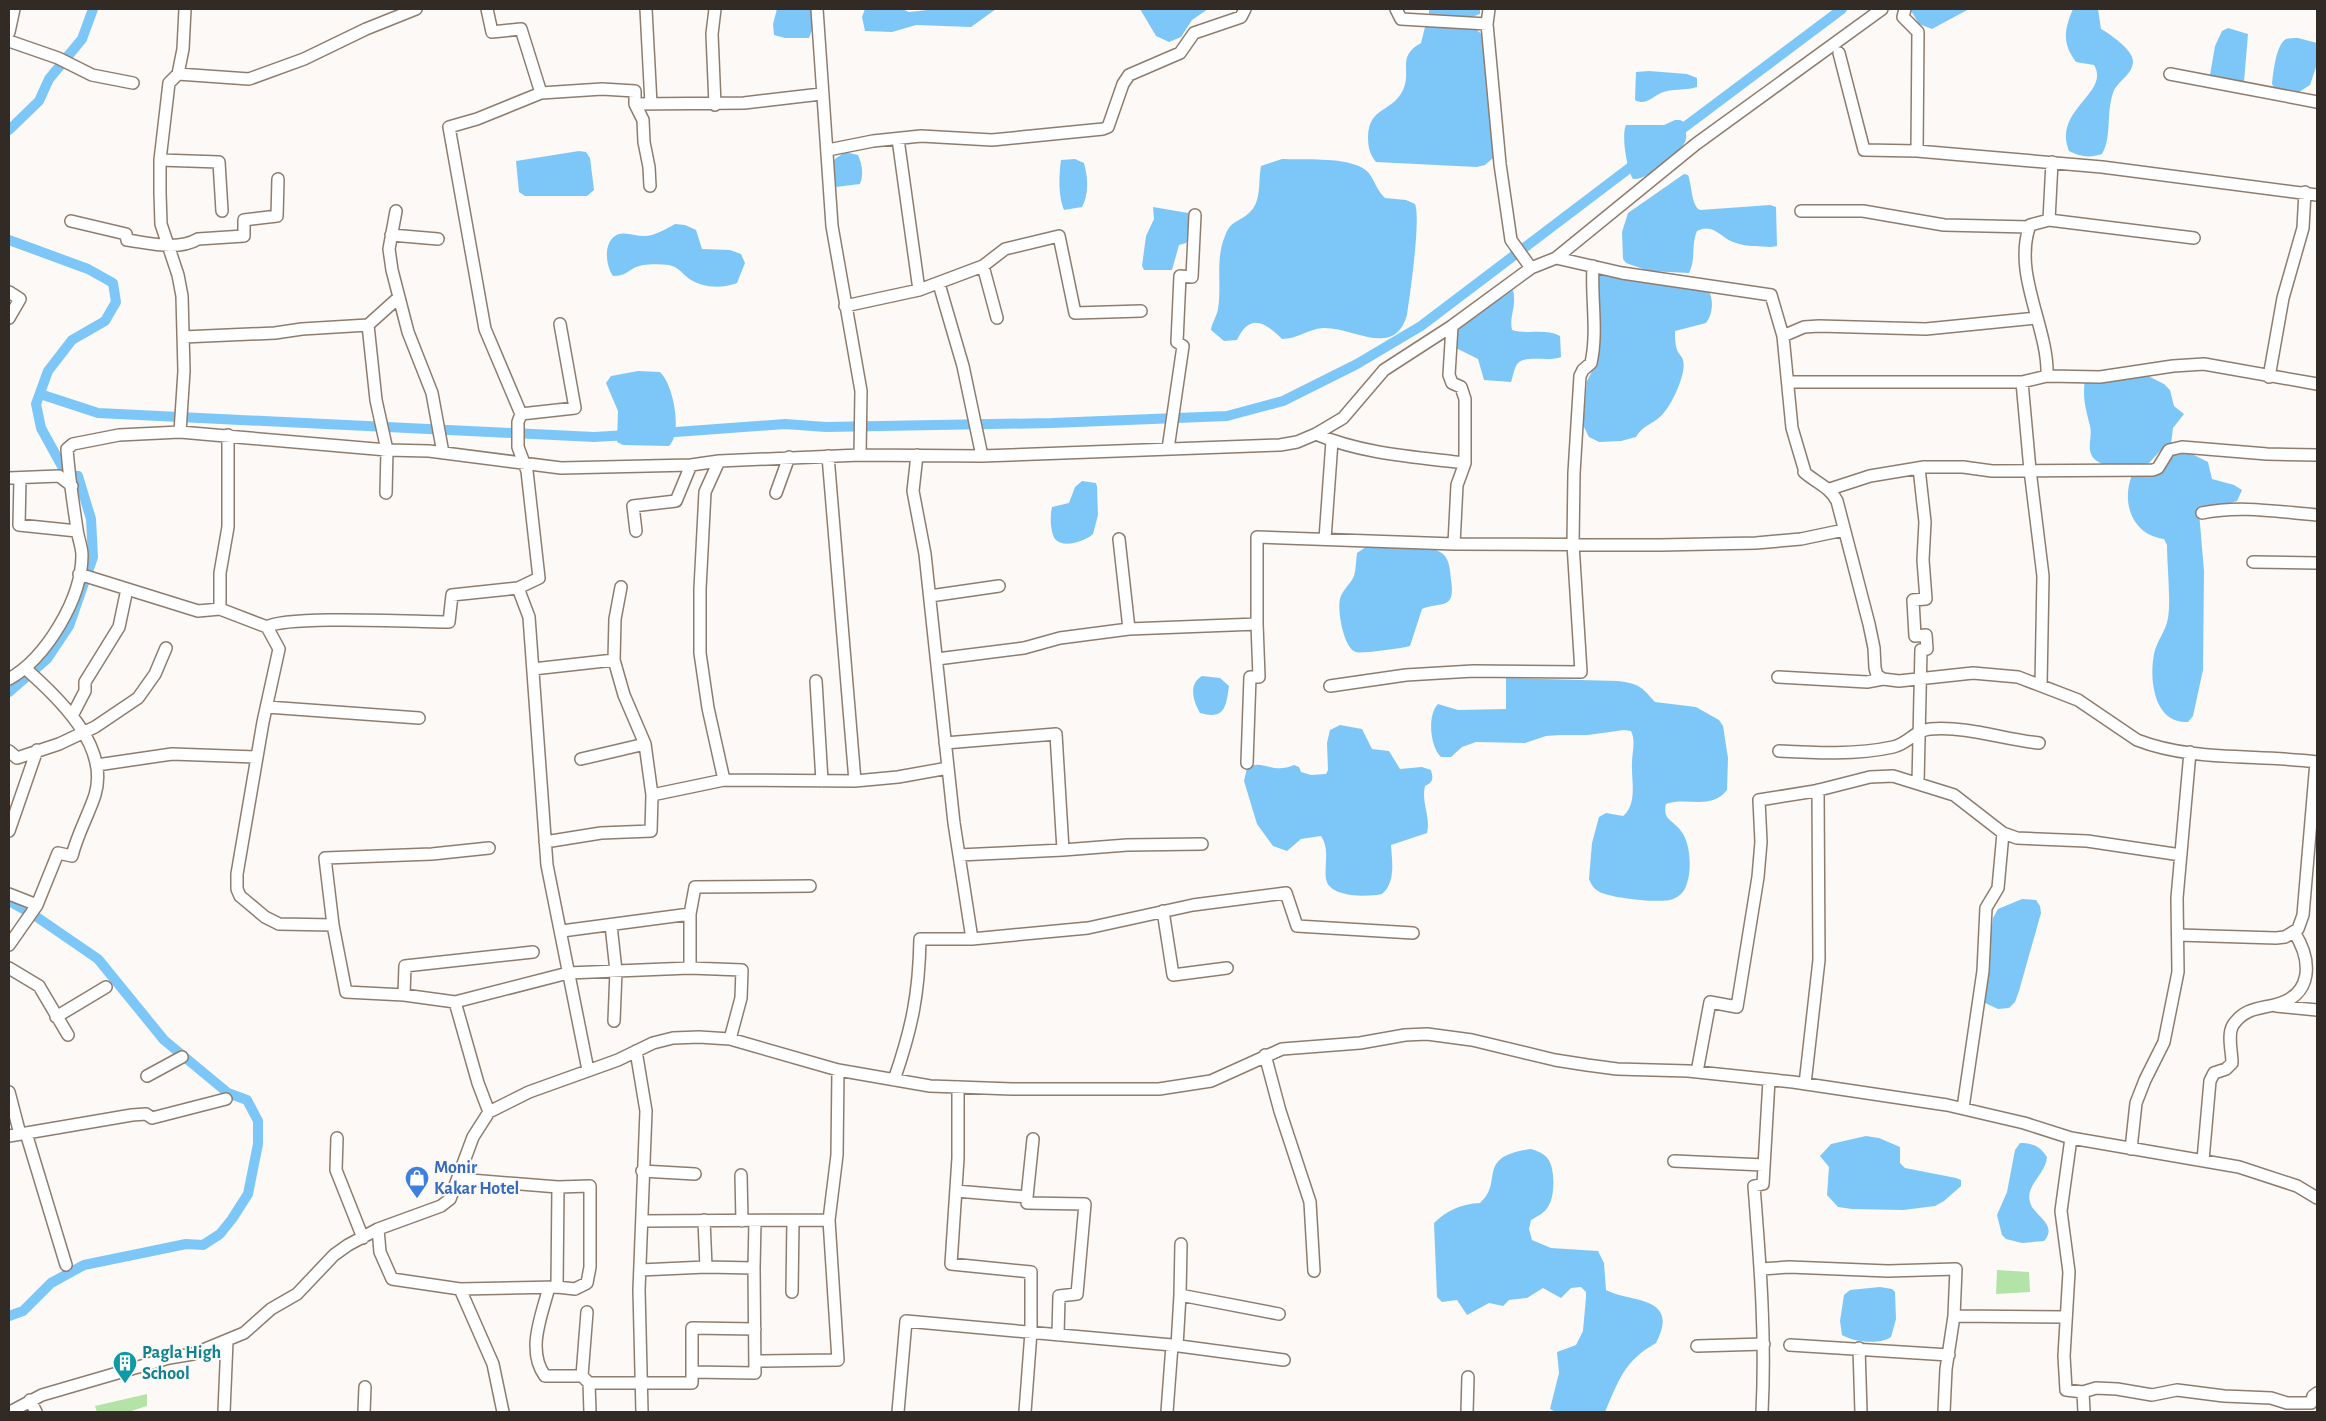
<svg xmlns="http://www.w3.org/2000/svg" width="2326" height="1421" viewBox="0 0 2326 1421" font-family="'Alegreya Sans',sans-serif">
  <rect width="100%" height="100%" fill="#fdf9f6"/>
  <!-- green -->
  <path fill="#b3e3a7" d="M1997 1270 2029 1272 2030 1292 1996 1294Z
    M147 1394V1406L128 1412H97L95 1406Z"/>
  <!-- water -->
  <path fill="#7dc7f8" d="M777 9H812L814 24 809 38H785L774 35 773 24Z
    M865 9H902L909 12 937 9H996L971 27 916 25 892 32 865 31 862 17Z
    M1140 9H1208L1192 20 1181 37 1169 42 1156 36Z
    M1429 9H1480V14L1469 18 1433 16 1429 14Z
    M1910 9H1969L1932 29 1919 24Z
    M2073 9H2098L2101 29C2110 34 2133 50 2133 61 2133 75 2117 81 2113 93 2106 113 2112 137 2102 154 2090 158 2080 157 2069 151 2052 110 2111 93 2094 65L2076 62C2062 43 2064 30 2073 9Z
    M1445 26C1464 27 1479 23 1486 43L1493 158 1485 165 1477 167 1376 162C1370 155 1368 147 1368 137 1369 106 1392 113 1403 90 1412 70 1396 57 1421 43L1425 27Z
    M2228 28 2248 34 2244 82 2240 84 2213 78 2210 75 2215 46 2222 31Z
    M2298 38 2317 43V64L2310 85 2299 92 2274 87 2272 84C2273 74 2276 44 2286 39 2289 38 2294 38 2298 38Z
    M1649 71 1687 74 1697 78V87C1685 91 1672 88 1661 93 1652 97 1645 106 1635 100L1636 72Z
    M1675 120H1680L1684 122C1685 129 1688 136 1685 142 1680 154 1646 181 1633 179 1627 170 1621 135 1626 125H1664Z
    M579 151 586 152 590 158 594 190 587 196H525L519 192 516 161Z
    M845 152 858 155C862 164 864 174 860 184L836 187 833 163 835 159Z
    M1075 159 1084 163C1088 176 1089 195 1082 207L1064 210C1058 196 1059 175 1061 160Z
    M1282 159C1304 160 1352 156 1368 172 1375 181 1376 189 1385 198L1406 200 1415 204C1421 218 1410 295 1407 315 1394 359 1354 327 1323 328 1307 329 1298 339 1282 339 1266 323 1250 312 1237 340L1224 341 1211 330C1212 322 1217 316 1218 309 1222 285 1215 259 1225 236 1231 220 1238 223 1249 213 1262 202 1258 181 1261 166Z
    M1684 174 1688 175C1692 184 1691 206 1700 210L1770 205 1776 207 1777 246 1771 247C1760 246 1747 247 1736 243 1721 239 1714 222 1697 231 1691 244 1696 260 1689 273L1649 271 1626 263 1623 259 1622 232 1628 213Z
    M1153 207 1188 213C1192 222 1191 235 1186 243L1179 245 1172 270H1144L1142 266 1146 236 1154 219Z
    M675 224 685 225 696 230 702 249 730 250 741 254 745 263 737 283C722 289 701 288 688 278 681 272 678 267 669 265 659 264 643 263 634 268 626 273 623 276 613 276 606 266 603 244 615 236 623 230 636 237 646 236 656 235 666 229 675 224Z
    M1598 272 1708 290C1714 298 1713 315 1706 323L1675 331C1675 337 1675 344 1677 350 1678 353 1682 356 1683 360 1687 374 1671 406 1662 415 1652 425 1644 424 1636 437L1621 441 1599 442 1589 437 1583 425 1587 381 1598 359Z
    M1513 290C1517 306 1509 316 1512 330 1529 335 1545 328 1560 336L1561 357C1550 362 1525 355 1518 363 1514 367 1513 377 1511 382L1484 380 1478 359 1456 348 1454 335 1459 326Z
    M638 371 660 372C673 384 683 432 669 446L623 445 617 442 618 411 606 383 611 376Z
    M2139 376H2148L2164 384 2170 390 2174 406 2184 414 2173 428 2171 444 2161 450 2149 463C2134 468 2093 472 2090 450 2089 442 2092 434 2090 426 2086 410 2082 397 2085 380Z
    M2188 452 2208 462 2212 479 2234 485 2242 490 2237 501 2199 512 2204 571 2203 670 2193 716 2188 722C2154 724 2149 680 2154 654 2156 642 2166 631 2168 618 2171 600 2167 565 2167 545L2164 539C2132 535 2121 502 2132 475L2158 474 2170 455Z
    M1082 481 1096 483 1097 487 1098 515 1093 534C1086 541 1063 549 1055 539 1050 531 1050 516 1052 507L1069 503 1075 487Z
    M1366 547C1383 546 1430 543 1443 554 1450 560 1450 572 1451 580 1456 611 1441 601 1422 609L1410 646C1404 648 1361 654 1356 652 1344 649 1337 611 1340 599 1342 590 1350 585 1354 576 1356 569 1356 560 1357 553Z
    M1202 676 1220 678 1229 686C1226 707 1225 720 1200 713 1193 701 1188 684 1202 676Z
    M1506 678 1618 681C1639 684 1641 686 1655 702L1696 707 1719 720 1723 726 1728 758 1727 790C1710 811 1687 796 1666 804 1662 820 1673 820 1681 831 1691 843 1692 872 1686 886 1684 892 1679 897 1673 899 1662 904 1608 898 1598 891 1593 888 1591 884 1589 879L1592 843 1599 817 1606 813 1623 816C1638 804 1631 779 1632 763 1632 752 1636 741 1631 731L1624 730 1588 735H1560L1546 736 1525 743 1476 742 1462 747 1451 757H1441C1430 747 1427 715 1438 704L1458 710 1506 709Z
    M1340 725 1362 729 1372 749 1389 751 1400 769 1422 767 1431 770C1433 778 1434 782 1425 786 1421 803 1431 817 1427 833L1391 845C1392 861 1396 882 1382 894 1368 897 1329 898 1326 879 1324 865 1330 849 1321 836L1301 839 1287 851 1273 846 1257 824 1244 781 1247 768C1262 758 1272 775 1294 765L1299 767 1301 772 1311 775 1326 774 1328 770 1327 743 1330 730Z
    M2022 899 2036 900 2040 906 2041 913 2019 991 2015 1002 2009 1008 1998 1009 1985 1003 1983 994 1993 918 1998 909Z
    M1866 1136 1879 1138 1900 1147V1163L1905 1168 1956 1178 1961 1180V1186L1944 1201 1935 1206 1903 1210 1852 1209 1838 1207 1827 1195 1829 1167 1820 1156 1831 1144Z
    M2020 1143C2032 1143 2040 1146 2047 1157 2046 1174 2025 1185 2030 1202 2033 1216 2059 1224 2044 1241L2022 1243 2006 1239 2002 1235 1997 1215 2007 1192 2015 1150Z
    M1531 1149C1537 1151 1544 1153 1548 1159 1555 1168 1555 1195 1549 1205 1545 1213 1538 1216 1531 1220L1529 1229 1532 1240 1551 1248 1598 1251 1604 1263 1606 1290C1630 1303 1681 1295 1656 1343 1624 1361 1619 1380 1605 1412H1556L1550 1409 1559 1373 1557 1352 1576 1345 1583 1331 1586 1297V1292L1581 1287 1571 1288 1561 1298 1543 1288 1527 1298 1509 1300 1503 1306 1489 1303 1467 1315 1457 1300 1442 1302 1437 1297 1434 1223C1447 1210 1462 1204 1480 1203 1505 1181 1474 1157 1531 1149Z
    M1880 1287 1892 1289 1895 1292 1896 1319 1891 1337C1879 1345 1854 1342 1842 1335L1840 1321 1844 1295 1850 1290Z"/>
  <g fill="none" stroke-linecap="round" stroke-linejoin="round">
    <!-- canal -->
    <path stroke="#7dc7f8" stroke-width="10" d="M9 130 39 101 49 79 82 39 93 9
      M1674 135 1842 9
      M9 240 88 269 113 283 116 302 105 321 72 340 48 371 36 404 41 428 63 468 70 475 78 476 91 519 93 557 69 626 47 659 9 692
      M40 394 98 413 594 437 628 435
      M662 433 785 424 826 427 1052 423 1227 416 1283 401 1357 364 1421 326 1640 160
      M9 901 31 913 98 959 164 1040 228 1093 247 1100 258 1121V1144L248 1194 232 1219 220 1234 203 1245 186 1244 84 1265 51 1283 23 1311 9 1316"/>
    <defs>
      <path id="street" d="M487 9 492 32 521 29 541 93 602 89 635 91V104L744 103 821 94
        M646 9 651 104
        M817 9 832 226 861 391 860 455
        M1396 9 1401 19 1487 24
        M1489 9 1487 24 1500 164 1511 240 1531 268
        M1905 9 1903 17 1918 32 1917 151 2102 167 2317 195
        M9 32 14 9
        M9 41 58 58 92 75 133 83
        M1839 53 1864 150 1917 151
        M178 74 183 49 185 9
        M2170 74 2317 102
        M635 104 643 120 644 142 649 167 650 186
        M715 105 712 34 715 9
        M898 139 919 290
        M828 150 873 141 921 136 992 140 1103 129 1108 127 1123 84 1129 75 1180 53 1194 33 1241 17 1245 9
        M160 160 219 162 222 211
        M396 211 389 249 392 270 408 332 432 393 443 453
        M1801 211H1863L1944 225 2029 227
        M2049 220 2194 238
        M71 221 126 234 127 240C149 243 178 251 198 239L244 236V220L277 216 278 179
        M391 235 438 239
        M1556 258 1622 273 1771 295 1783 336 1792 428 1805 472
        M983 266 997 318
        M939 284 963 366 982 456
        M9 292 20 299 9 318
        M845 306 919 290 983 266 1005 249 1059 236 1075 313 1141 311
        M368 325 376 400 387 450 386 493
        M1452 326 1449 375 1452 383 1461 387 1465 399V463L1457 485 1454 544
        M1783 336 1804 327 1819 326 1926 329 2036 318
        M183 337 275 333 302 329 368 325 398 298
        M2047 376 2100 377 2173 366 2204 364 2317 384
        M2269 377 2283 298 2303 228 2305 192
        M1788 382H2022
        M521 414 485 329 449 127 477 119 541 93
        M180 432 184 371 182 296 178 275 161 224 160 193V160L169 83 178 74 249 79 304 59 366 29 416 9
        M1316 434C1362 454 1416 457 1465 463
        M1168 449 1183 346 1177 342 1180 276 1192 277 1195 215
        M828 456 855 781
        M719 461 705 492 700 589V653L708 708 724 780
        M1804 472C1815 482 1830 487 1837 501L1869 624 1874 648 1875 668 1877 675 1883 679
        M9 478 59 476 72 486
        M20 479 19 525 77 531
        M1830 489 1870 476 1924 467H1963L1992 471 2153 470 2158 468 2169 450 2182 447 2267 454 2317 455
        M776 493 789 457
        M2202 513C2240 505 2279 512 2317 515
        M636 531 633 506 676 501 691 465
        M1325 539 1332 441
        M2253 562 2317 563
        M79 574 198 611 220 609 267 627C287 615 417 622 449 622L452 595 518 588 539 578 527 471 518 447V422L521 414 575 408 560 324
        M621 587 615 619 614 660 624 695 645 744 652 795
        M518 588 529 617 547 865 588 1070
        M930 596 999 586
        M220 609V573L228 527V435
        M267 627 279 649 263 722 237 874V889L240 896 265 917 279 924 333 925 346 992 404 995 455 1002 478 1083 489 1112
        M1129 629 1257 624V537L1454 544 1661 545 1756 543 1801 539 1844 530
        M937 659 1024 648 1060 638 1129 629 1119 539
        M533 669 614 660
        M1778 677 1867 682 1883 679 1899 681 1973 673 2018 677 2078 700 2137 740C2193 762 2258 754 2317 762
        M9 679C46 658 82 599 82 555 82 547 78 538 77 529 73 503 69 476 67 449L73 444 119 435 180 432 387 450 429 451 561 468 691 465 719 461 860 455 982 456 1280 445 1297 442 1316 434 1343 418 1384 370 1452 326 1531 268 1556 258 1696 144 1882 9
        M816 681 822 781
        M2041 685 2043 576 2030 470 2022 382 2047 376C2049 328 2012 274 2030 225L2049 220 2052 162
        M1330 686 1406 675 1473 671 1581 672 1573 544 1574 473 1580 376 1583 370 1591 363C1598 331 1591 298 1593 266
        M267 707 419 718
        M72 716 85 691V682L119 627 127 589
        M945 743 1056 734 1063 850 959 855
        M9 751 17 758 59 744 95 727 138 698 155 674 166 648
        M1779 751C1817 753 1856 755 1893 747 1908 744 1915 730 1930 729 1968 726 2002 739 2039 743
        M581 759 645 744
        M1247 763 1250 677H1259L1257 624
        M97 765 172 754 257 757
        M1918 783 1921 650 1927 649 1926 635 1915 636 1913 600 1926 599 1923 560 1925 522 1919 468
        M9 831 37 750
        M545 842 601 833 651 831 652 795 724 780 855 781 898 777 948 768
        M1063 850 1127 845 1202 844
        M9 894 37 905
        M1163 911 1173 975 1227 968
        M333 925 325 858 432 854 489 848
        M611 925 616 971 614 1021
        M562 931 690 914
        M2178 935 2276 938 2285 937 2298 929 2303 915 2316 762
        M972 939 1088 928 1193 905 1286 893 1297 926 1413 933
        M9 945 37 905 58 853 72 856C77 835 88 816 95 795 110 745 58 698 25 668
        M9 968 39 986 68 1035
        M690 968V914L695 887 810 886
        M404 995 405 966 533 952
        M455 1002 568 973 690 968 742 970 741 998 730 1039
        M2276 1006 2317 1010
        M56 1017 106 987
        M636 1051 646 1111 639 1290 642 1412
        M1265 1055 1280 1111 1310 1202 1314 1271
        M1697 1072 1710 1002 1737 1007 1758 877 1761 842 1759 800 1815 791 1870 777 1893 776 1954 795 2003 833 2017 838 2087 841 2181 855
        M147 1076 182 1057
        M894 1080C912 1028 919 994 920 939H972L954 823 925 554 913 491 917 455
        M1805 1084 1819 960 1818 790
        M958 1087V1158L951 1264 1031 1272V1332L1025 1412
        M9 1092 20 1134
        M1963 1108 1983 971 1986 908 1998 888 2003 833
        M26 1133 66 1265
        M9 1136 132 1115 146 1114 152 1118 226 1099
        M337 1138 336 1170 363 1238
        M2071 1138 2061 1211 2069 1272 2064 1356 2066 1390 2083 1392 2084 1412
        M2131 1149 2136 1103 2145 1080 2164 1042 2178 972 2177 898 2190 752
        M2203 1160 2210 1081 2214 1073 2226 1069 2232 1063C2232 1051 2227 1035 2233 1025 2244 1009 2257 1009 2274 1005 2314 996 2312 960 2294 932
        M1674 1161 1764 1165
        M642 1171 695 1174
        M741 1175 742 1221
        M458 1179 558 1187
        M956 1191 1027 1197V1203L1085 1204 1077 1294 1059 1296 1058 1335
        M1027 1197 1033 1139
        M704 1220 706 1267
        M829 1220 837 1155 838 1070
        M642 1221 829 1220 838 1360 755 1361
        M378 1229 380 1252 392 1279 460 1289 493 1364 503 1412
        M1761 1269 1789 1267 1888 1271 1956 1269 1954 1316 2065 1317
        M640 1270 706 1267 754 1268 755 1221
        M549 1287C542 1315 526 1350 545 1376H582L589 1383
        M460 1289 557 1287 558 1187 590 1186V1267L587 1283 575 1289 557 1287
        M792 1292 793 1221
        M1180 1295 1181 1244
        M1172 1345 1284 1360
        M1790 1345 1949 1355
        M1177 1346 1180 1295 1279 1314
        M1697 1346 1764 1344
        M1859 1348 1861 1412
        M692 1372V1328L755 1329
        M582 1376 587 1312
        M2083 1392 2096 1388 2117 1389 2152 1395 2177 1390 2224 1396 2271 1398 2287 1403H2311L2313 1396 2317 1393
        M30 1400 36 1412
        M10 1412 42 1395 169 1358 193 1354 244 1333 271 1309 297 1294 334 1255 348 1245 378 1229 441 1206 450 1199 473 1137 489 1112 529 1092 618 1060 653 1043 673 1038 699 1037 730 1039 838 1070 930 1086 1012 1089H1159L1211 1081 1282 1049 1360 1043 1405 1035 1427 1034 1472 1040 1555 1060 1587 1065 1617 1069 1688 1071 1793 1082 1947 1105 2024 1123 2071 1138 2239 1167 2297 1186 2317 1198
        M224 1412 227 1341
        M364 1412 365 1387
        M590 1412 589 1383H692V1372L755 1373 754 1268
        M898 1412 906 1321 1172 1345 1167 1412
        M1467 1412 1468 1377
        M1762 1412C1766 1336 1760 1262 1754 1186L1763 1184 1769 1080
        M1944 1412 1946 1369 1954 1316"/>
    </defs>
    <!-- street casing -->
    <use href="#street" stroke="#8e7d6f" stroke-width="14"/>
    <!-- street -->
    <use href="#street" stroke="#fff" stroke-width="11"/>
  </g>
  <!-- icons -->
  <defs>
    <symbol id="shop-pin" viewBox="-11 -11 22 30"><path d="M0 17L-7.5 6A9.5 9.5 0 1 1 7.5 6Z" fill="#3f7fe0" stroke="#fdf9f6"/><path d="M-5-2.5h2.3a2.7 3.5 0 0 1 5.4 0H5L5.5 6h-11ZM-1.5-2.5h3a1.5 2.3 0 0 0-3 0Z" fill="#fff"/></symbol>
    <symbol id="building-pin" viewBox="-11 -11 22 30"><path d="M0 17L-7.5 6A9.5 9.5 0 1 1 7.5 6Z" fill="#0f9aa8" stroke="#fdf9f6"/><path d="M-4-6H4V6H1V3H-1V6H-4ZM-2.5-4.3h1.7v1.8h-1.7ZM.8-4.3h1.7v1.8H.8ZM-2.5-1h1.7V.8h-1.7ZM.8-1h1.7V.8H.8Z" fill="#fff"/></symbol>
  </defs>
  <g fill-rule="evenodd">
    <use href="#shop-pin" x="403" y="1164" width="28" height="38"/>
    <use href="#building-pin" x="111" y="1349" width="28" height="38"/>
  </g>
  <g text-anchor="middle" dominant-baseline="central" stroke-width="4" stroke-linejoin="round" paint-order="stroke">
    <!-- shop labels -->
    <g font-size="18" font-weight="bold" fill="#366cbe" stroke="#fdf9f6" text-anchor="start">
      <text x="434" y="1168">Monir<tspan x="434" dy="21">Kakar Hotel</tspan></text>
    </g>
    <!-- culture labels -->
    <g font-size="18" font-weight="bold" fill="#0d838f" stroke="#fdf9f6" text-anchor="start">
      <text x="142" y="1353">Pagla High<tspan x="142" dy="21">School</tspan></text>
    </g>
  </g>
  <!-- border -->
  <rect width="2326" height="1421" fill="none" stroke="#322b25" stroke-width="20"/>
</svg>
